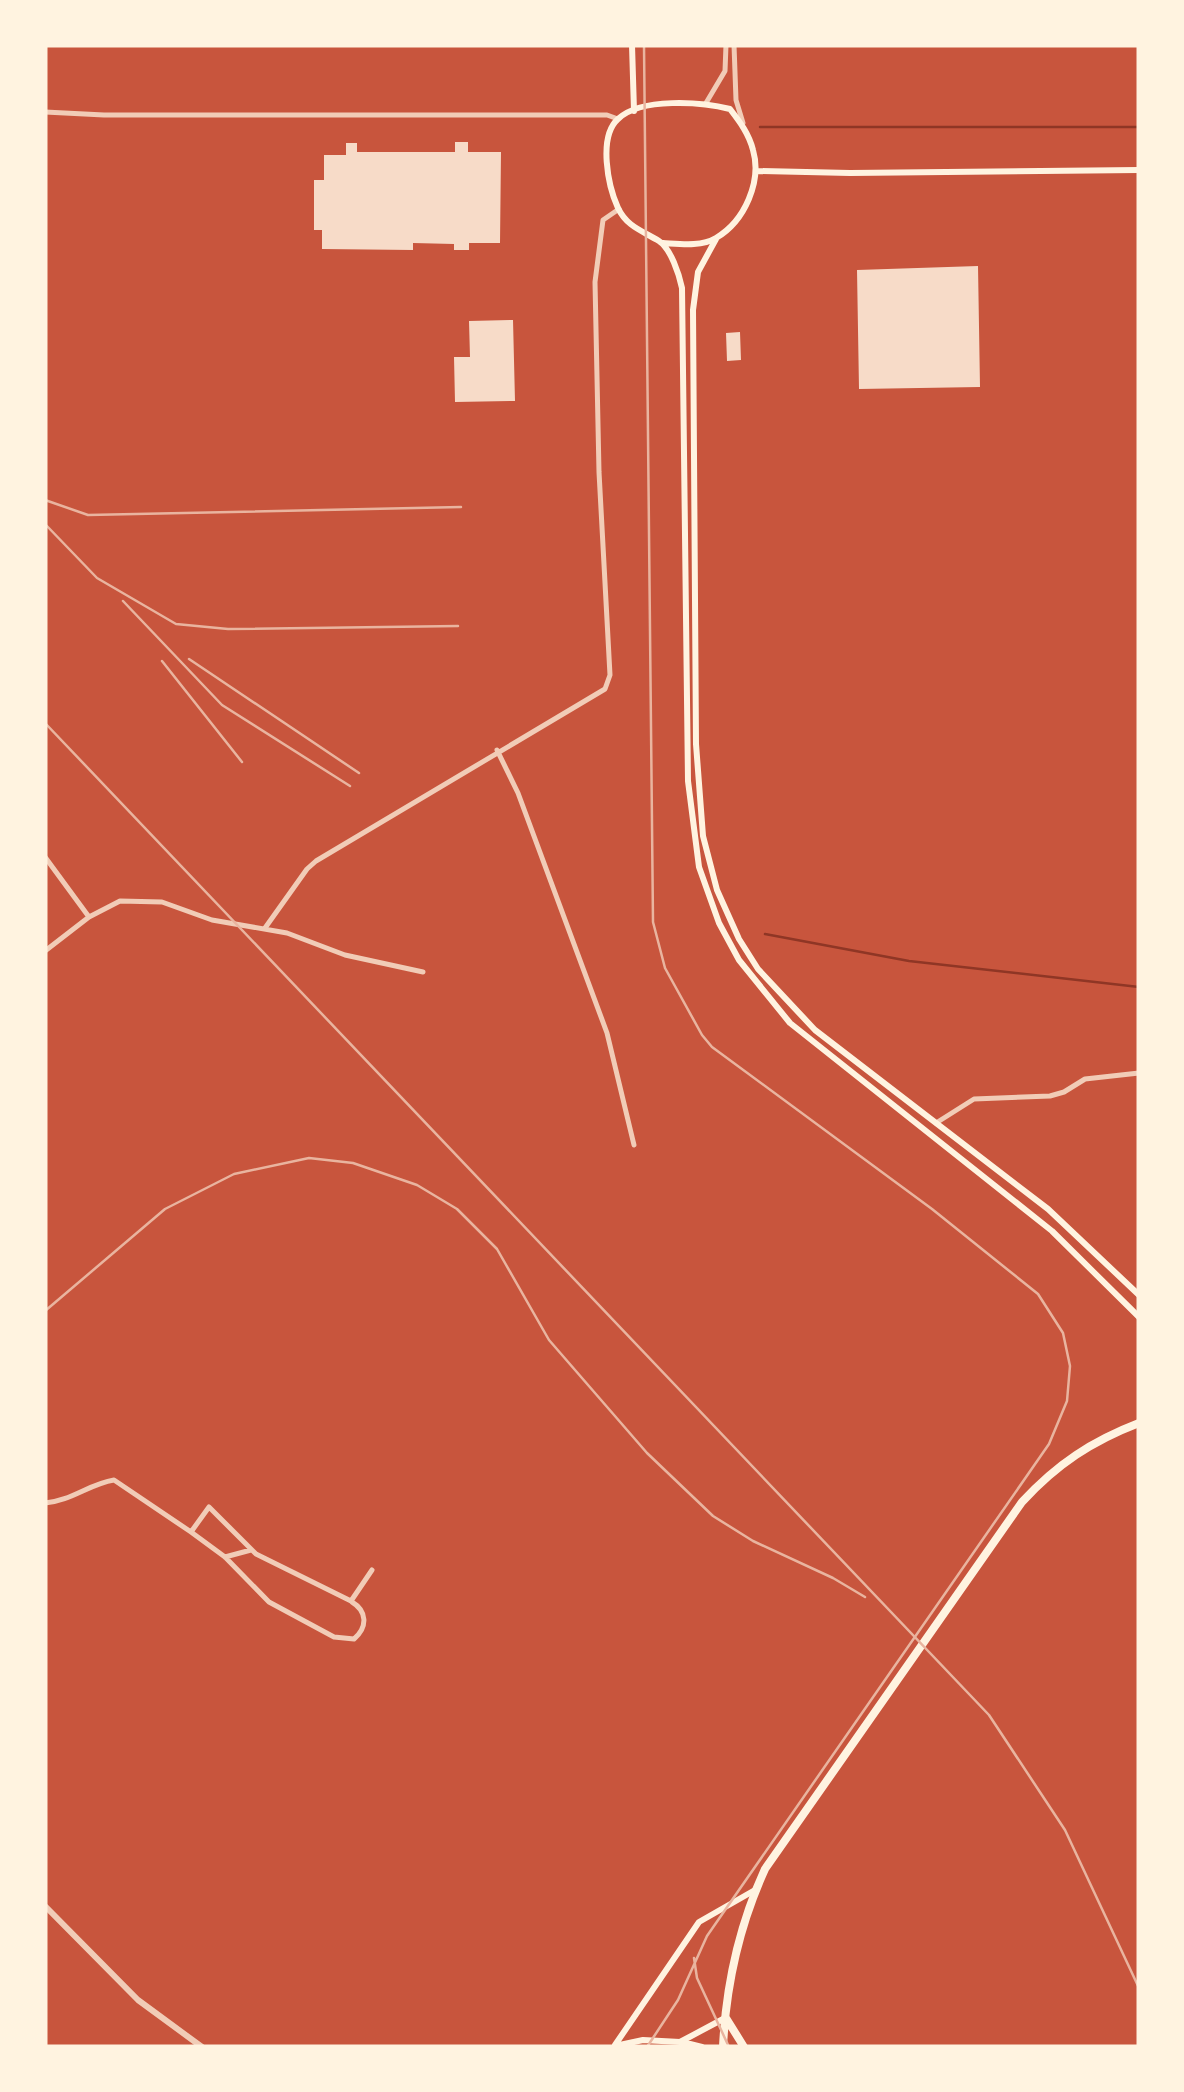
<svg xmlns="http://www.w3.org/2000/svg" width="1184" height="2092" viewBox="0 0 1184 2092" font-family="'Exo 2',sans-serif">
  <rect width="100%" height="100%" fill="#c8553d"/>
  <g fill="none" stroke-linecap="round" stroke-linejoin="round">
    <!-- stream -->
    <path stroke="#8f3625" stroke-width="2.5" d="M760 127H1139
      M765 934 909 961 1139 987"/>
  </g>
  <!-- building -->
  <path fill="#f7dbc8" d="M455 142H468V152H501L500 243H469V250H454V244L413 243V250L322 249V230H314V180H324V155H346V143H357V152H455Z
    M978 266 980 387 859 389 857 270Z
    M513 320 515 401 455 402 454 357H470L469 321Z
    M740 332 741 360 727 361 726 333Z"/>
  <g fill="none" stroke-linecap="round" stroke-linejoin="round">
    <!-- minor -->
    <path stroke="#f1ccb7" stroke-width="5" d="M734 45 736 100 743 123
      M706 103 725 71 726 45
      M45 112 104 115H607L618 119
      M497 750 518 793 607 1033 634 1145
      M45 857 89 917
      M265 928 307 869 316 861 605 689 610 675 599 472 595 282 603 220 619 209
      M45 951 89 917 120 901 162 902 212 920 287 933 345 955 423 972
      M936 1123 974 1099 1050 1096 1064 1092 1085 1079 1139 1073
      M45 1503C71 1501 89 1484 114 1480L191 1532 209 1507 256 1554 351 1601 372 1570
      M191 1532 225 1557 269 1602 334 1637 354 1639C368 1627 367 1611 352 1602
      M225 1557 251 1550"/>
    <!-- tertiary -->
    <path stroke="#f1ccb7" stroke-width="6" d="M45 1906 138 2000 202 2047"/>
    <!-- secondary -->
    <path stroke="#fff3e0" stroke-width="6" d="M632 45 634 111
      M757 171 850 173 1139 170
      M716 239 698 272 693 310 696 744 703 836 717 890 739 939 758 969 815 1030 1048 1209 1139 1295
      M663 243C680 244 701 247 716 238 745 221 762 181 753 150 749 134 740 122 730 109 702 102 641 97 618 119 598 137 608 186 618 208 627 227 643 231 659 241 671 249 679 274 682 288L688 781 699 867 719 923 739 960 790 1023 1052 1231 1139 1317
      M682 2042 702 2047
      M615 2045 699 1922 755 1890
      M615 2046 643 2040 680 2042 725 2018"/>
    <!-- primary -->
    <path stroke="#fff3e0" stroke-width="8" d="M726 2018 744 2047
      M723 2047C726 1984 739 1926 765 1869L1022 1502C1057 1464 1092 1441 1139 1423"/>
    <!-- tram -->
    <path stroke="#e9b49f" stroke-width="2.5" d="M644 45 653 922 665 968 702 1035 712 1047 932 1209 1038 1294 1063 1333 1070 1366 1067 1401 1049 1444 707 1936 678 2000 647 2047
      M694 1958 697 1978 729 2047"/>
    <!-- rail -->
    <path stroke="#e9b49f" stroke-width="2.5" d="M45 500 88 515 461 507
      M45 524 97 578 176 624 228 629 458 626
      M123 601 222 705 350 786
      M189 659 359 773
      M162 661 242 762
      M45 723 989 1715 1065 1830 1139 1988
      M45 1311 165 1209 234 1174 309 1158 353 1163 417 1185 457 1209 497 1249 549 1340 647 1453 713 1516 753 1541 833 1578 865 1597"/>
  </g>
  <!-- border -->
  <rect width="1184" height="2092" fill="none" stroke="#fff3e0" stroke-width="95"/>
</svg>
